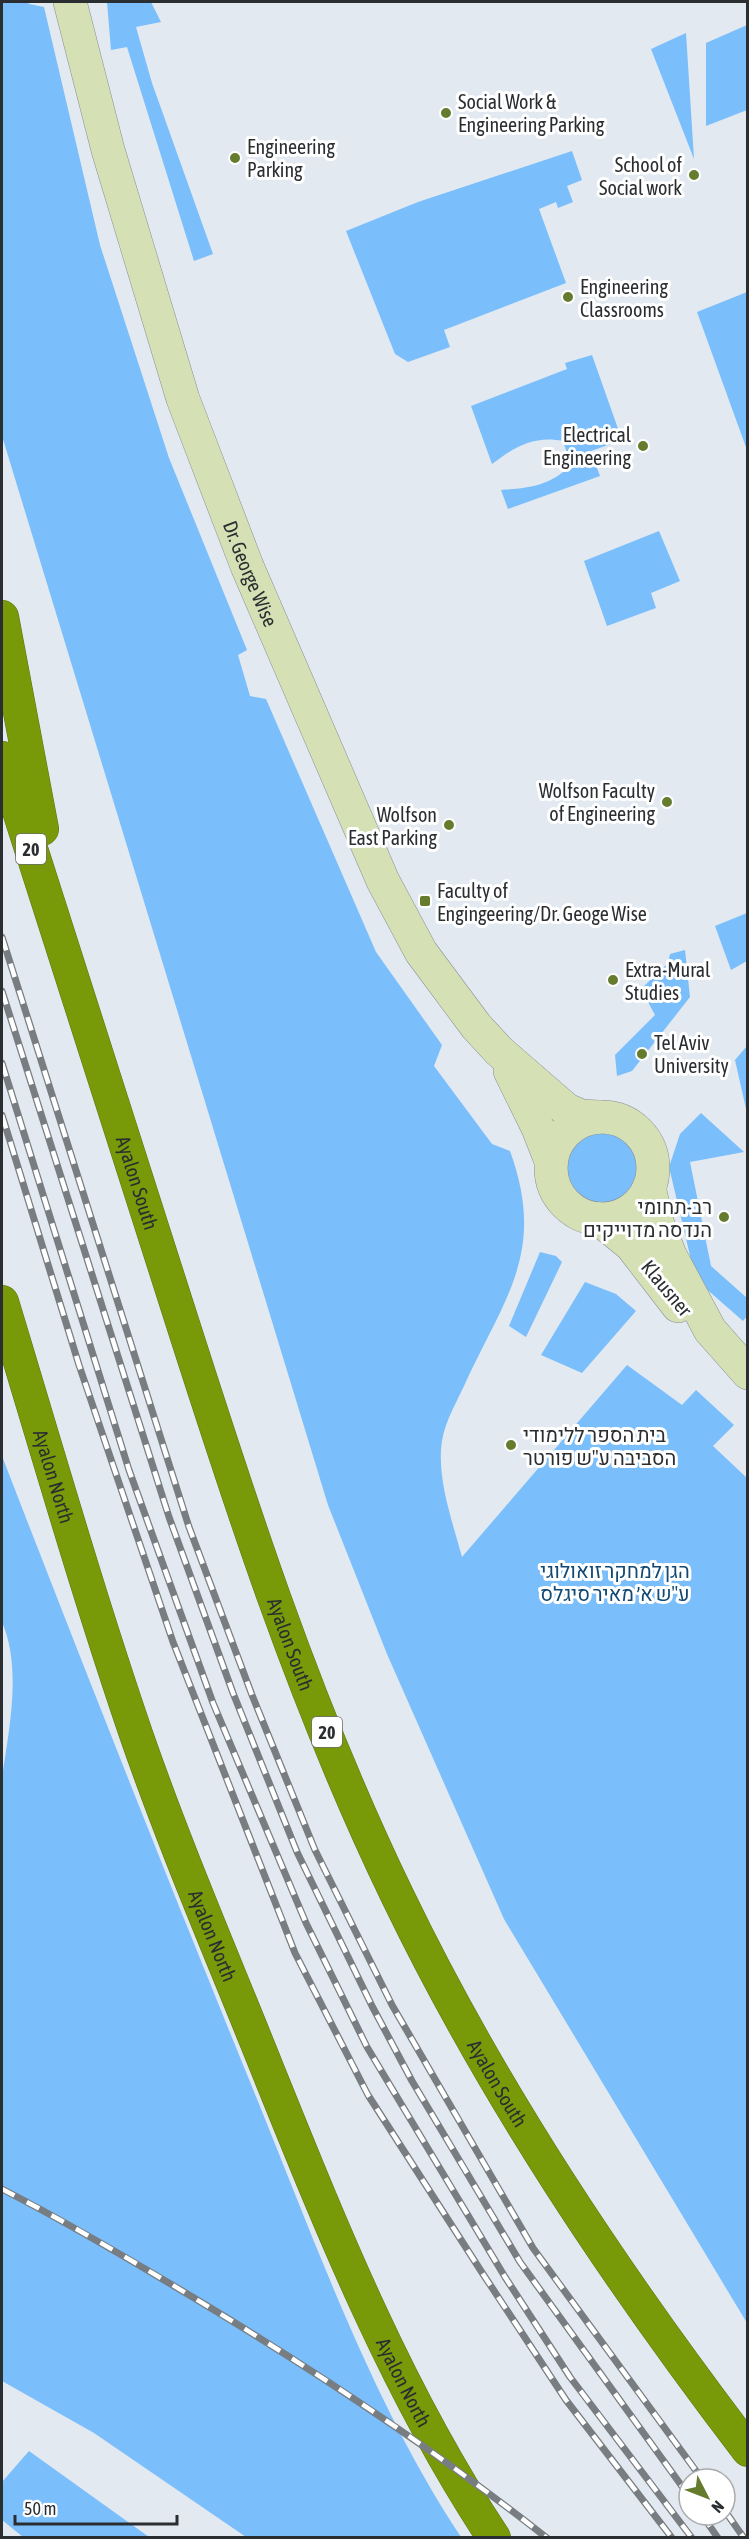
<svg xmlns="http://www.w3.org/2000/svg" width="749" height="2539" viewBox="0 0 749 2539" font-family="'Asap Condensed',Heebo,sans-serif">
  <rect width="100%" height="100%" fill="#e2e9f0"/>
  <!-- green -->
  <path fill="#7abefc" d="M2 2H28L29 4 44 7 100 245 169 458 247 650 238 655 250 696 266 699 376 952 442 1045 434 1066 492 1144 510 1151C547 1253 504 1298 464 1386 454 1407 442 1427 441 1450 439 1486 453 1523 462 1557L627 1365 682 1405 696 1390 734 1425 713 1446 748 1479 747 2323 504 1919 387 1654 328 1505 2 436Z
    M107 2H151L161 22 136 27 152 83 213 254 194 261 127 47 111 50Z
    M747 25V110L706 126V43Z
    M686 33 694 159 651 49Z
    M572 151 582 180 567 186 573 202 558 208 556 202 539 209 566 283 444 330 450 347 408 362 395 354 346 231 418 202Z
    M747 292V450L697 312Z
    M592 355 622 440 591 451 600 476 508 509 501 490C529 488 550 486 571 465L563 441C535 435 514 447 492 464L471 406 567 369 565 363Z
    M659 531 680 581 651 593 656 608 607 626 584 561Z
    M747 913V961L731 970 715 926Z
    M685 950 690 997 632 1071 617 1076 615 1055 655 1015 641 989 668 963 670 954Z
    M747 1046V1113L735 1060Z
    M701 1113 744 1152 690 1162 711 1266 747 1298V1316L743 1321 703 1286 692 1264 669 1167 680 1134Z
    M563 1169a40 40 0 1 1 80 0a40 40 0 1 1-80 0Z
    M540 1252 556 1256 562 1262 526 1337 509 1326Z
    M585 1282 616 1294 636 1311 582 1373 541 1355Z
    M2 1456C85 1671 170 1886 257 2099 317 2247 373 2404 461 2537H246L94 2433 2 2381V1777C9 1730 22 1668 2 1622Z
    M29 2451 149 2537H23L2 2520V2482Z"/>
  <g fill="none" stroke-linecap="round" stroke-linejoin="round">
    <defs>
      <g id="secondary">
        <path id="s1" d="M70 2 108 150 183 399 247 566 383 881 421 952 476 1026 499 1051 567 1110 581 1116 599 1117"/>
        <path d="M510 1071 538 1128 551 1161"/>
        <circle cx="602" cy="1168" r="51"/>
        <path d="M649 1187 657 1222 670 1255 710 1330 748 1373"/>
        <path d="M599 1219 631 1245 678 1306"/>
      </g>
      <g id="highway">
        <path d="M2 617 42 829"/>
        <path id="s2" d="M2 758C59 936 116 1114 173 1293 238 1497 304 1704 398 1897 493 2094 616 2277 748 2450"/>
        <path id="s3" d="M2 1302C46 1447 88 1594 137 1737 176 1849 223 1958 267 2068 332 2229 397 2392 494 2538"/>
      </g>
    </defs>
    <!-- secondary casing -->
    <use href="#secondary" stroke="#898f96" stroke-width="34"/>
    <!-- highway casing -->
    <use href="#highway" stroke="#5d7416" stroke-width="34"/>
    <!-- secondary -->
    <use href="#secondary" stroke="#d6e0b5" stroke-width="33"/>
    <!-- highway -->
    <use href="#highway" stroke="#789908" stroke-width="33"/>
    <defs>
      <path id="rail" d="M2 937 189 1527 252 1695 315 1850 392 2005 533 2248 702 2479
        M2 991 169 1517 233 1693 297 1852 372 2006 412 2081 520 2262 689 2496
        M2 1063 129 1470 213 1703 306 1923 367 2047 505 2277 570 2377 692 2538
        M2 1115 79 1365 173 1642 295 1953 368 2095 481 2271 566 2400 672 2538
        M2 2189C76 2227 148 2270 219 2313 332 2382 443 2456 547 2538
        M725 2511 744 2538
        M702 2515 718 2538"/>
    </defs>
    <!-- rail casing -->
    <use href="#rail" stroke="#787d81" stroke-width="7"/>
    <!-- rail -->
    <use href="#rail" stroke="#fff" stroke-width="4.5" stroke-dasharray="14" stroke-linecap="butt"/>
  </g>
  <!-- markers -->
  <g fill="#657c2e" stroke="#fff" stroke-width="2">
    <circle cx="446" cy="113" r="6"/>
    <circle cx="235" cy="158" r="6"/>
    <circle cx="694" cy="175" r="6"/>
    <circle cx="568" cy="297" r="6"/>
    <circle cx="643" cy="446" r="6"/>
    <circle cx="667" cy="802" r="6"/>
    <circle cx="449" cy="825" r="6"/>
    <rect x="419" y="895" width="12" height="12" rx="3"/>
    <circle cx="613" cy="980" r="6"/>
    <circle cx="642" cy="1054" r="6"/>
    <circle cx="724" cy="1217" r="6"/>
    <circle cx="511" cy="1445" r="6"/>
  </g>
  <g text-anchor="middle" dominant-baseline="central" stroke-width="6" stroke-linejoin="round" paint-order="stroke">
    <!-- shield labels -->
    <g fill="#fff" stroke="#6b6d6f" stroke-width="1.5">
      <rect x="16" y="834" width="30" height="30" rx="4.5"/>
      <rect x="312" y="1717" width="30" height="30" rx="4.5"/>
    </g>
    <g font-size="18" font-weight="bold" fill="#2b2e31">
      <text x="31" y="849">20</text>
      <text x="327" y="1732">20</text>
    </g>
    <!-- poi labels -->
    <g font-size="20" fill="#2b2e31" stroke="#fff" text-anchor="start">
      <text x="458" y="101">Social Work &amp;<tspan x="458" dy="23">Engineering Parking</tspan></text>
      <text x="247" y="146">Engineering<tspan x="247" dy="23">Parking</tspan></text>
      <text x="682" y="164" text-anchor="end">School of<tspan x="682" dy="23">Social work</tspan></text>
      <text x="580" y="286">Engineering<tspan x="580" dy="23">Classrooms</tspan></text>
      <text x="631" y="434" text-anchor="end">Electrical<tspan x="631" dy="23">Engineering</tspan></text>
      <text x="655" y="790" text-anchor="end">Wolfson Faculty<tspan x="655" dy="23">of Engineering</tspan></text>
      <text x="437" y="814" text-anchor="end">Wolfson<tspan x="437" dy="23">East Parking</tspan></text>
      <text x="437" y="890">Faculty of<tspan x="437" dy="23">Engingeering/Dr. Geoge Wise</tspan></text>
      <text x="625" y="969">Extra-Mural<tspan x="625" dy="23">Studies</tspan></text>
      <text x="654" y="1042">Tel Aviv<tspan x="654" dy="23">University</tspan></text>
      <text x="712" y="1206" text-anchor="end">רב-תחומי<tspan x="712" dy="23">הנדסה מדוייקים</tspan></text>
      <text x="523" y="1434">בית הספר ללימודי<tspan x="523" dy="23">הסביבה ע''ש פורטר</tspan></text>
    </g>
    <!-- street labels -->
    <g font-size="20" fill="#2b2e31" stroke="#fff">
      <text stroke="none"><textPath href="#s1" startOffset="600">Dr. George Wise</textPath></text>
      <text stroke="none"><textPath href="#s2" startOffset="446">Ayalon South</textPath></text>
      <text transform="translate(667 1288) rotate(50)">Klausner</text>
      <text stroke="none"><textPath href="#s3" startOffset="182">Ayalon North</textPath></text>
      <text stroke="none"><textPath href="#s2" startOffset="932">Ayalon South</textPath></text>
      <text stroke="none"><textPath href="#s3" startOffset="668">Ayalon North</textPath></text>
      <text stroke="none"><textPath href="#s2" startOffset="1418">Ayalon South</textPath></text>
      <text stroke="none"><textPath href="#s3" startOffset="1154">Ayalon North</textPath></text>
    </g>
    <!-- park labels -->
    <g font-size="20" fill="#124973" stroke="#fff">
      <text x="615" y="1570">הגן למחקר זואולוגי<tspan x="615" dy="23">ע"ש א׳ מאיר סיגלס</tspan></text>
    </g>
  </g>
  <!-- border -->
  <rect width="749" height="2539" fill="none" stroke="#2b2e31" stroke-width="6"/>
  <!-- north arrow -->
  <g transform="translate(707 2497) rotate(132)"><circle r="28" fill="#ffffff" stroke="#aaabad" stroke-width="1.5"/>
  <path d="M0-4.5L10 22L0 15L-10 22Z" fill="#657c2e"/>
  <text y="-9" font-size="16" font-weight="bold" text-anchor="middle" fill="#2b2e31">N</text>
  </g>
  <!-- scale -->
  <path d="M15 2515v9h162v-9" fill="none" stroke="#2b2e31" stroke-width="3"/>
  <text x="24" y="2515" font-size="18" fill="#2b2e31" stroke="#ffffff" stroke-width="4.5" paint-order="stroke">50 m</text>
</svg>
